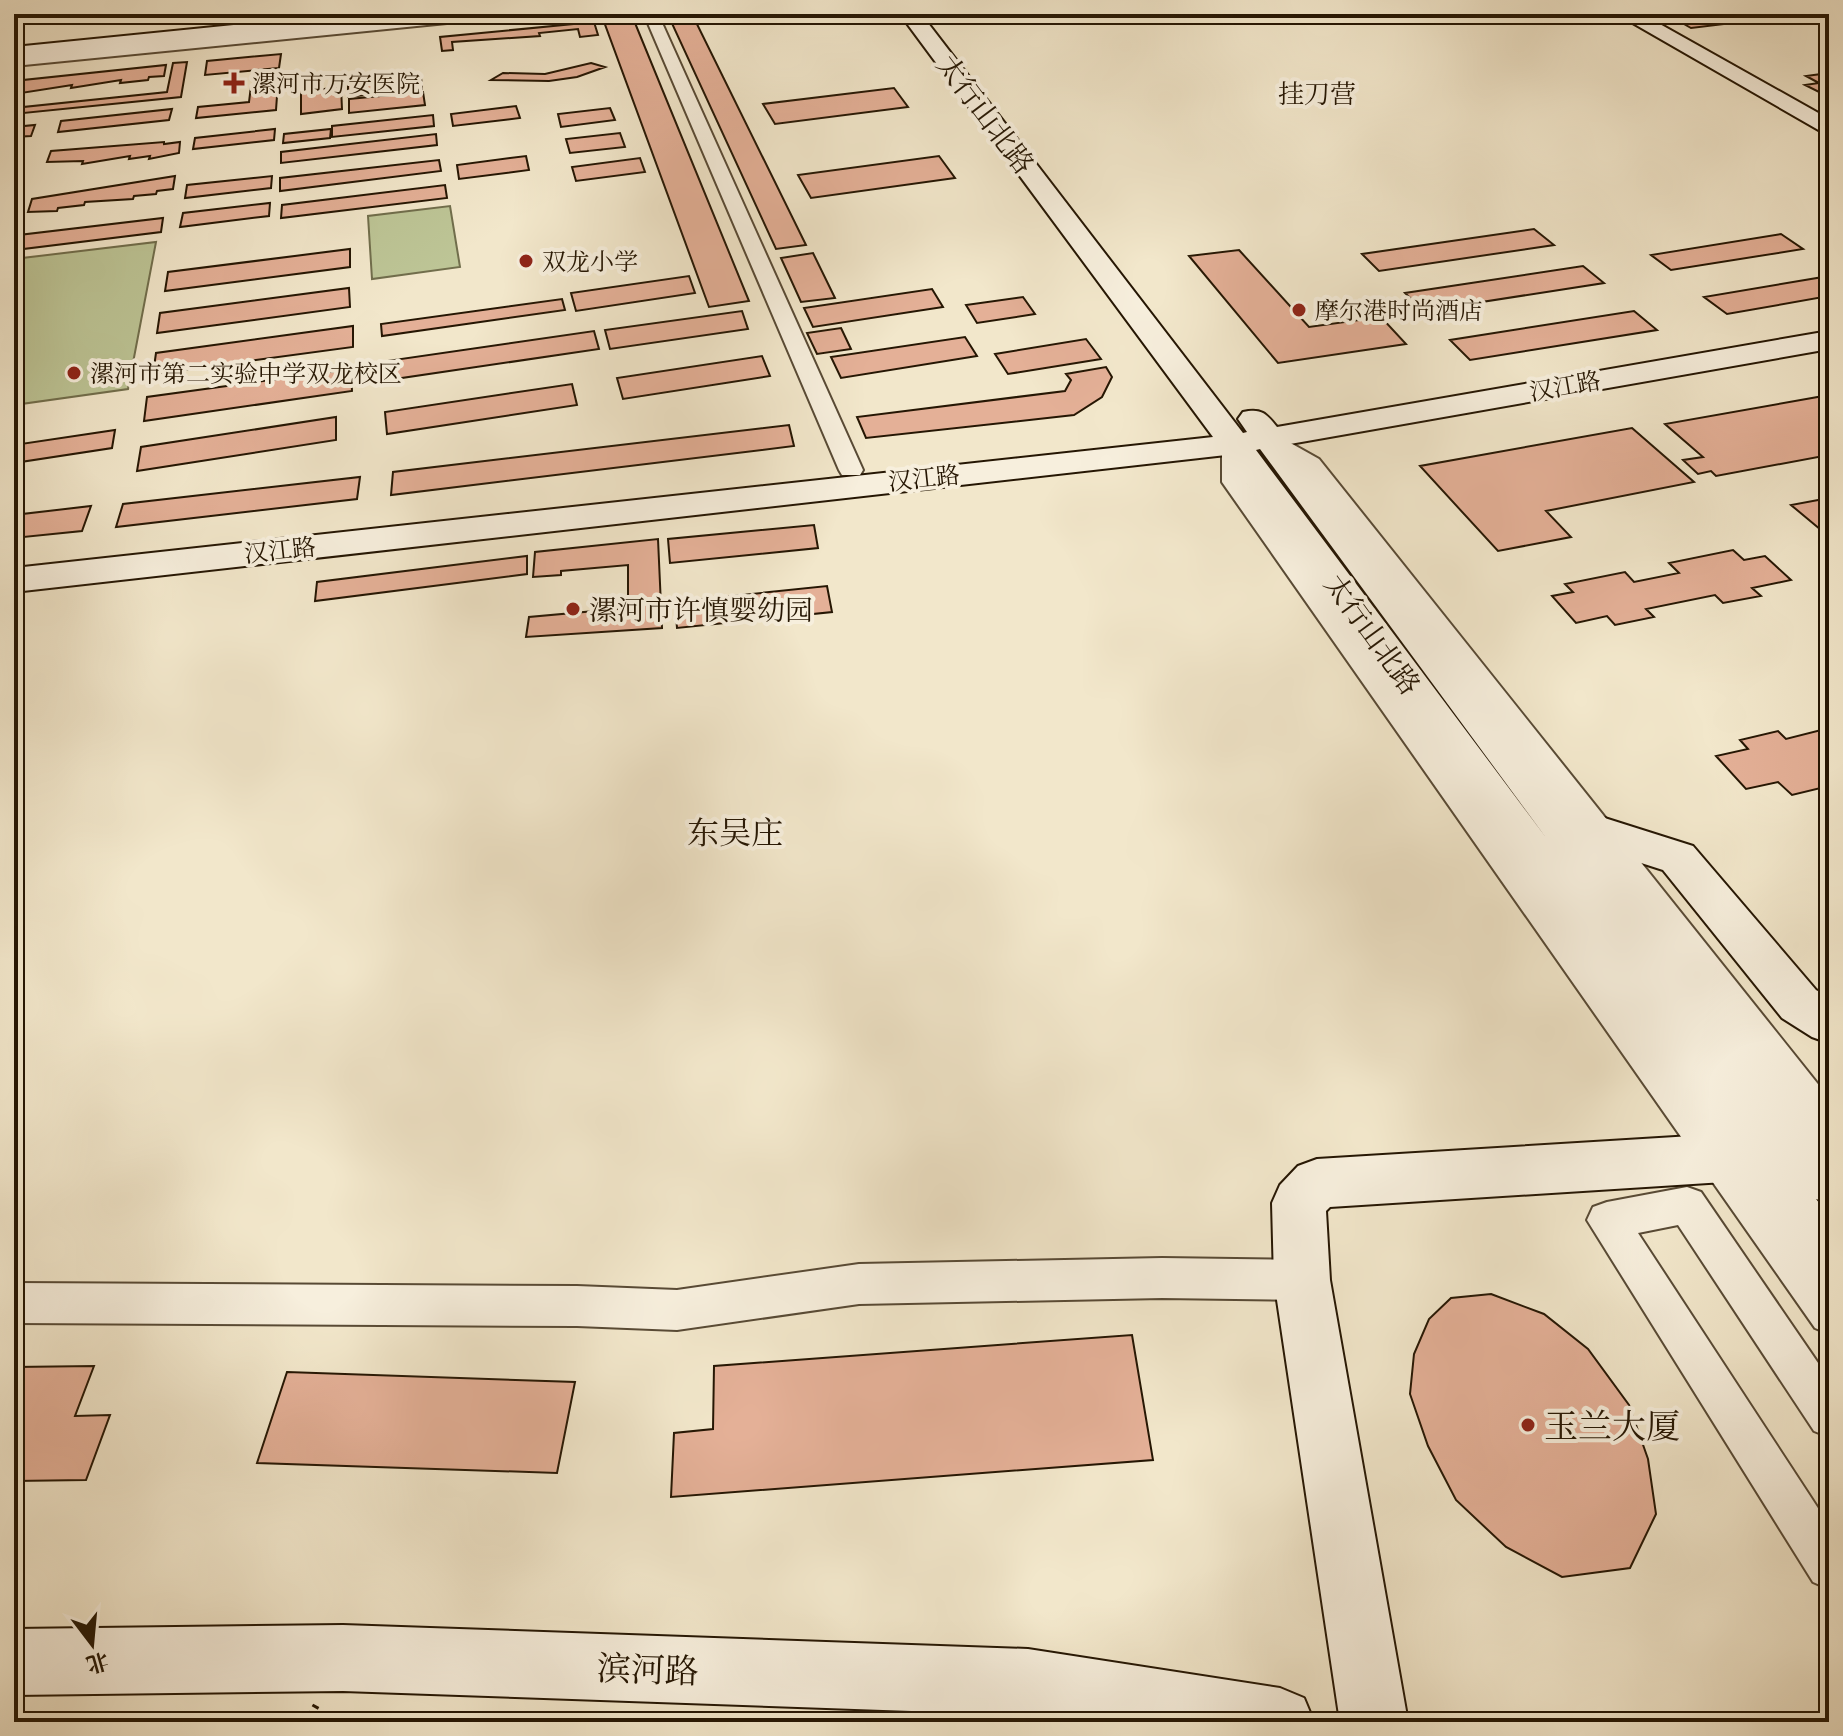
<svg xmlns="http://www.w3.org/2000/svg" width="1843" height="1736" viewBox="0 0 1843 1736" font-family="'Gentium Book Plus','Noto Serif SC',serif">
  <rect width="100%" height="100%" fill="#f2e7cb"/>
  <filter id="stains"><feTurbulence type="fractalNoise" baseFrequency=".0025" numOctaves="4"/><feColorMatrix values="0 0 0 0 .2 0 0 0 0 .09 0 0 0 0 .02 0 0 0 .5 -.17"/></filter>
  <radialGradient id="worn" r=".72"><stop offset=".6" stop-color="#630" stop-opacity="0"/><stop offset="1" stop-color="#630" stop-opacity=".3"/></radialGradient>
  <!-- green -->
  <path fill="#bdc596" stroke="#716e4c" stroke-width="2" d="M450 206 460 267 372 279 368 216Z
    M156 242 128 389 14 405V259Z
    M334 1714 598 1722H14V1716Z"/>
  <!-- building -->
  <path fill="#e4b097" stroke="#251603" stroke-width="2" d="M14 14H97L14 22Z
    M653 14H692L806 245 776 249 670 19 635 23 749 301 709 307 603 19Z
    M1690 14H1746L1758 20 1691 28 1677 20 1697 18Z
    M594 22 598 35 580 37 578 29 539 33 540 36 452 42 453 50 442 51 440 37Z
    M281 54 279 68 205 75 207 61Z
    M187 62 181 97 14 114V108L167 92 173 63Z
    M591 63 605 67 577 77 549 81 491 80 503 73 545 74Z
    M166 65 164 76 149 77 148 80 120 83 121 80 71 88 72 85 15 94 14 91V81Z
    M279 68 276 110 196 118 198 107 249 102 251 86 267 84 269 69Z
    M1829 73V92L1821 93 1805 85 1819 83 1806 76Z
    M421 76 422 89 348 97V84Z
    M341 87 342 109 301 114V92Z
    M894 88 908 107 775 124 763 104Z
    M423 92 425 105 349 113V99Z
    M516 106 520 118 453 126 451 114Z
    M610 108 615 120 561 127 558 114Z
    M172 109 169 120 58 132 61 121Z
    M433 115 434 126 332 137V126Z
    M35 125 31 136 14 137V127Z
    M275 129 274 140 193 149 195 138Z
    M331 129 330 138 283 143 284 134Z
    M620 133 625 147 570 153 566 139Z
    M436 134 437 145 281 163V152Z
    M164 142V144L180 142 179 153 149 159 150 156 129 159 130 156 82 164 83 161 47 162 51 151Z
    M526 156 529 170 459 179 457 165Z
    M939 156 955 178 811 198 798 175Z
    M640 158 645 172 576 181 572 167Z
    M439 160 441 171 280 191V178Z
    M175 176 173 189 157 191 156 194 134 196 133 199 85 202 84 205 58 208 57 211 28 212 32 199Z
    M272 176 271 188 185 198 187 185Z
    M445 185 447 198 281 218 282 205Z
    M270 203 269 216 180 227 183 213Z
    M163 218 161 232 15 250 19 235Z
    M1534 229 1554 245 1379 271 1362 254Z
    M1781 234 1803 249 1671 270 1651 255Z
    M350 249V267L165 291 168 272Z
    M1239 250 1309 327 1381 317 1406 344 1278 363 1189 256Z
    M813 253 835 298 801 302 781 258Z
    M1583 266 1604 283 1424 311 1405 293Z
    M689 276 695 293 576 311 571 293Z
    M1829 276V296L1727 314 1704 297Z
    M349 288 350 307 157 333 160 313Z
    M932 289 943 307 813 327 804 308Z
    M1023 297 1035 314 977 323 966 305Z
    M562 299 565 310 382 336 381 324Z
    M742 311 748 329 610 349 605 330Z
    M1634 311 1657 330 1470 360 1450 340Z
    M353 326V347L153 374 156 353Z
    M841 328 851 349 817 354 807 333Z
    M594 331 599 349 388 380 387 361Z
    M965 337 977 356 841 378 831 357Z
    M1086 339 1101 359 1008 374 995 354Z
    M762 356 770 376 623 399 617 378Z
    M1106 367 1112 377 1102 397 1074 415 866 438 857 417 1065 391 1071 380 1066 374Z
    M351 369 352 391 144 421 147 397Z
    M572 384 577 405 387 434 385 412Z
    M1829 395V455L1716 476 1711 471 1698 474 1683 460 1703 457 1665 424Z
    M336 417V440L137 471 141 447Z
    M789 425 794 446 391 495 393 472Z
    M1632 428 1694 482 1546 511 1571 537 1498 551 1420 466Z
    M115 430 112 448 14 463V445Z
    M360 477 357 499 116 527 123 504Z
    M1829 498V529L1821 530 1791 505Z
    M91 506 82 531 14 538V515Z
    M814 525 818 548 670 563 668 539Z
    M658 539 662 628 526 637 529 617 628 608V565L561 571V575L533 577 535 552Z
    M1733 550 1744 560 1765 556 1791 580 1752 588 1761 596 1723 603 1715 595 1646 609 1654 617 1615 625 1607 616 1576 623 1552 596 1573 592 1565 584 1625 572 1634 582 1679 573 1669 563Z
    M527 556V574L315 601 317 582Z
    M827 586 832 612 677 628 675 602Z
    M1829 728V772L1824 774 1829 779V786L1792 795 1778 782 1746 789 1716 756 1748 749 1740 740 1778 731 1786 739Z
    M1491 1294 1544 1314 1588 1349 1629 1405 1648 1459 1656 1514 1630 1568 1562 1577 1506 1547 1456 1500 1428 1446 1410 1394 1414 1354 1429 1319 1451 1298Z
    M1132 1335 1153 1460 671 1497 674 1433 713 1429 714 1366Z
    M94 1366 75 1416 110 1415 86 1480 14 1481V1367Z
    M287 1372 575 1382 557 1473 257 1463Z"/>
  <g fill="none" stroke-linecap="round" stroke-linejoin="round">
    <defs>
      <path id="street" d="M451 14H504L497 18 14 66V56Z
        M644 14H658L863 470 860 475H842L839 470Z
        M1269 431 1319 459 1829 1098V1143L1816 1138 1303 469 1261 443 1257 438 1261 433Z
        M1234 437 1242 439 1246 444V482L1829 1280V1334L1815 1328 1222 482V444L1226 439Z
        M1687 1187 1701 1192 1829 1379V1437L1814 1431 1678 1225 1638 1233 1829 1525V1589L1813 1582 1587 1220 1593 1207 1607 1202Z
        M1162 1258 1302 1260 1316 1266 1322 1280 1316 1294 1302 1300 1162 1298 859 1304 677 1330 577 1326 14 1323V1283L577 1286 677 1290 859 1264Z"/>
      <path id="secondary" d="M345 14H418L408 20 14 59V47Z
        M900 14H921L1243 433 1247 432 1238 419 1243 412C1261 408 1266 413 1277 427L1829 331V349L1290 444 1573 808 1693 846 1816 990 1829 997V1043L1812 1037 1782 1018 1663 870 1607 852 1829 1138V1203L1816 1199 1829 1215V1286L1810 1279 1740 1181 1330 1207 1326 1211 1330 1280 1408 1722H1340L1274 1280 1272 1203 1280 1185 1298 1166 1317 1159 1708 1135 1226 455 14 592V568L1213 437ZM1260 449 1547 839 1256 450Z
        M1617 14H1642L1829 119V136Z
        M343 1625 1028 1649 1280 1688 1304 1698 1314 1722H1070L1028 1715 343 1691 14 1695V1629Z"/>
    </defs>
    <!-- street casing -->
    <use href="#street" stroke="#584a35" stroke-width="4"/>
    <!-- secondary casing -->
    <use href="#secondary" stroke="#251603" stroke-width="4"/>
    <!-- path -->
    <path stroke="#251603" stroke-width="7" stroke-dasharray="3 5" stroke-linecap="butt" d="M307 1722 317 1704"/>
    <!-- street -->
    <use href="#street" fill="#f7efdd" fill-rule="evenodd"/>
    <!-- secondary -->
    <use href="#secondary" fill="#f7efdd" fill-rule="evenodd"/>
  </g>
  <!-- markers -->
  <g fill="#8f2418" stroke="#f7efdd" stroke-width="3">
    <path d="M230 71h8v8h8v8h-8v8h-8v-8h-8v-8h8z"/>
    <circle cx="526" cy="261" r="8"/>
    <circle cx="1299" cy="310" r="8"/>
    <circle cx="74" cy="373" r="8"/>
    <circle cx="573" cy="609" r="8"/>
    <circle cx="1528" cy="1425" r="8"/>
  </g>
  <g text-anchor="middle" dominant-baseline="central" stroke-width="8" stroke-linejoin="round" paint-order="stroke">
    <!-- far-poi labels -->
    <g font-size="24" fill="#251603" stroke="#f7efdd" text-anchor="start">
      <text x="252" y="83">漯河市万安医院</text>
      <text x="542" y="261">双龙小学</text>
      <text x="1315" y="310">摩尔港时尚酒店</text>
      <text x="90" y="373">漯河市第二实验中学双龙校区</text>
    </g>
    <!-- far-street labels -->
    <g font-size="24" fill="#251603" stroke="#f7efdd">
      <text transform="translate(1565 386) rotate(-10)">汉江路</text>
      <text transform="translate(924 478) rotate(-6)">汉江路</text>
      <text transform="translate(280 550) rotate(-6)">汉江路</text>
    </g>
    <!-- far-quarter labels -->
    <g font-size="26" fill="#251603" stroke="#f7efdd">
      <text x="1317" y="93">挂刀营</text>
    </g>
    <!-- street labels -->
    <g font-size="28" fill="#251603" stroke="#f7efdd">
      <text transform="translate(986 114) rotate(53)">太行山北路</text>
      <text transform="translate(1373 634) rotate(54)">太行山北路</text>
    </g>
    <!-- poi labels -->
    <g font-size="28" fill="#251603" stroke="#f7efdd" text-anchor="start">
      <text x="589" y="609">漯河市许慎婴幼园</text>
    </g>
    <!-- quarter labels -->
    <g font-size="32" fill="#251603" stroke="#f7efdd">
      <text x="735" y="832">东吴庄</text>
    </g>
    <!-- near-poi labels -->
    <g font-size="34" fill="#251603" stroke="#f7efdd" text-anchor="start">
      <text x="1544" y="1425">玉兰大厦</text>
    </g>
    <!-- near-street labels -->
    <g font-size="34" fill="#251603" stroke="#f7efdd">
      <text transform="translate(648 1669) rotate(2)">滨河路</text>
    </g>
  </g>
  <!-- margin -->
  <rect width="1843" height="1736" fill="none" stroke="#f2e7cb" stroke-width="48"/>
  <rect x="16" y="16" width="1811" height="1704" fill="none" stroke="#251603" stroke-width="4"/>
  <rect x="24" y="24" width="1795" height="1688" fill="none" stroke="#251603" stroke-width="2"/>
  <!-- north arrow -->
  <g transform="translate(92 1644) rotate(164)" stroke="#f7efdd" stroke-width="6" paint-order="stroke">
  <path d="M0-6L14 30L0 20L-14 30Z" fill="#251603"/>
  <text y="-12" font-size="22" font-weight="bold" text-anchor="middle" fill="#251603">北</text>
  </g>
  <rect width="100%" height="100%" filter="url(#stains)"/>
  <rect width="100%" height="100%" fill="url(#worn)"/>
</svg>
